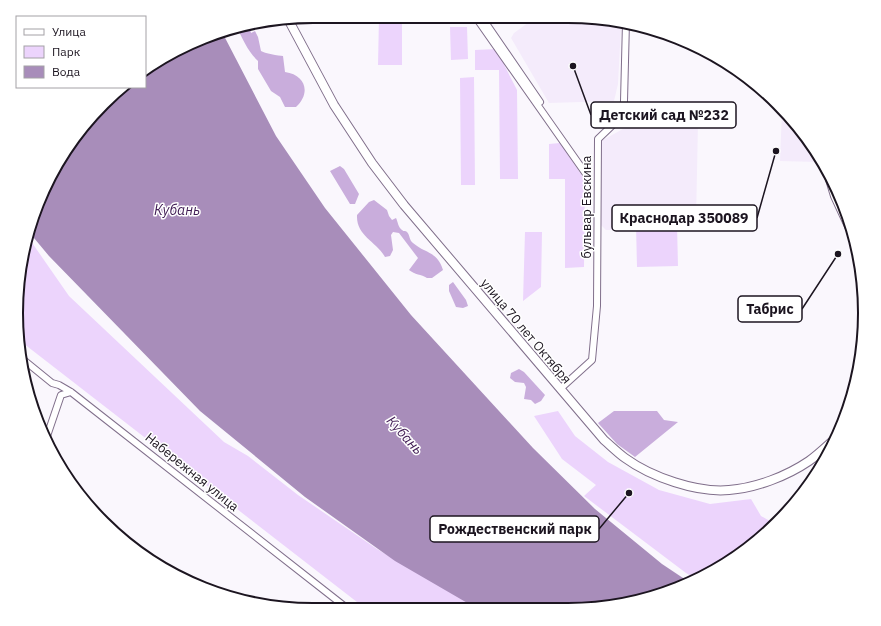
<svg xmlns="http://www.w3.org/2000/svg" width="881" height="626" viewBox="0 0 881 626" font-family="'IBM Plex Sans',sans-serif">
  <rect width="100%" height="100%" fill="#faf7fd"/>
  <!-- built -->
  <path fill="#f4ebfb" d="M532 20 614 22 621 28 618 84 614 101 549 103 511 38 514 33Z
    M782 110 791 117 815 150 818 162 780 161Z
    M641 122 698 123 696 221 632 222 622 230H606L600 224 601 141 623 129 638 127Z"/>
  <!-- green -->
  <path fill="#ecd4fc" d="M379 17 402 18V65H378Z
    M450 27H467L468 59 451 60Z
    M496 49 517 90 518 179H500L499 70H475V50Z
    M474 77 475 185H461L460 78Z
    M560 143 585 180 584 267 565 268V179H549V144Z
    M636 225H677L678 266 637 267Z
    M525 232H542L541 287 523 301Z
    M28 237 69 296 224 442 248 456 298 495 377 549 477 608 366 609 19 340 22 255Z
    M558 411 575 436 608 462 659 490 710 504 751 499 761 516 775 524 764 536 698 580 686 573 584 496 596 485 562 459 534 416Z"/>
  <!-- forest -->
  <path fill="#c9addc" d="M249 25 251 33 255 31 258 37 261 51C264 53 279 56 283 56L285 72C306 75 311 93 296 107H285L280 97 271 91 258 69V61C248 52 243 39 236 26Z
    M340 166 344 169 359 194 355 204H350L330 171Z
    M374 200 387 210 389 216 392 220 396 218C398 222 398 227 402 230 404 232 405 230 407 232 410 235 409 240 413 243 426 254 437 251 443 270L432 278H427C421 274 415 275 409 270L418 258 399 233 393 232 391 235 393 250 390 256 385 257C376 241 356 236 357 215L369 202Z
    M453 282 466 300 468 306 463 308 456 307 449 291V285Z
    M519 369 524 372 545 395 541 401 535 404 531 400 524 399 526 387 524 383 515 382 510 378 511 373Z
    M614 411H657L664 420 678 422 635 457 617 444 598 423Z"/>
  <!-- water -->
  <path fill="#a88dba" d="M222 32 276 136 325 208 411 315 533 448 595 509 662 564 689 582 607 607 476 608 395 561 305 497 200 411 49 256 29 232 47 182 90 117 124 87H145V69L148 66Z"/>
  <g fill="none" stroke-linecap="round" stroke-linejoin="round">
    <defs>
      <path id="street" d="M477 19 586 174
        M483 19 540 102
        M20 357 52 383 59 385 71 392 348 609
        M560 389 592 360 597 306 598 139 622 116 624 101 626 22
        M46 439 61 395 71 392"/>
      <path id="secondary" d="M288 19 334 105 372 163 404 205 604 440C611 446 618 453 625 458 651 477 697 493 729 490 756 488 787 476 809 461 819 454 828 445 837 437
        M826 166 835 196 853 235"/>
    </defs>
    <!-- street casing -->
    <use href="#street" stroke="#806f8b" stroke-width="8"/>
    <!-- secondary casing -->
    <use href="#secondary" stroke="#806f8b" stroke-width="10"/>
    <!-- street -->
    <use href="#street" stroke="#fff" stroke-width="6"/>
    <!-- secondary -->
    <use href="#secondary" stroke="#fff" stroke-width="8"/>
  </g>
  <g text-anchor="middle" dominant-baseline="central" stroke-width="3" stroke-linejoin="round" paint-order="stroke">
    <!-- street labels -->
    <g font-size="13" fill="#1c1520" stroke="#fff">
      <text transform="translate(586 207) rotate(-90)">бульвар Евскина</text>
      <text transform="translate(526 331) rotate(50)">улица 70 лет Октября</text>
      <text transform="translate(192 472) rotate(39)">Набережная улица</text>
    </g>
    <!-- water labels -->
    <g font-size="14" font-style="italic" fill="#401c54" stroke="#fff">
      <text x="177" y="210">Кубань</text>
      <text transform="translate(405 435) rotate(48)">Кубань</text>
    </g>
  </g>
  <!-- crop -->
  <path d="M0 0H881V626H0ZM313 23H568A290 290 0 0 1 858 313V313A290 290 0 0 1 568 603H313A290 290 0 0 1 23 313V313A290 290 0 0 1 313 23Z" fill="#fff" fill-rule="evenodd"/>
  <path fill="none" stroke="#1c1520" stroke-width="2" d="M313 23H568A290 290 0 0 1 858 313V313A290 290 0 0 1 568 603H313A290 290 0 0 1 23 313V313A290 290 0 0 1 313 23Z"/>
  <!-- callouts -->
  <path fill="none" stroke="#1c1520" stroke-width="1.5" d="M573 66L591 115M776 151L757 218M838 254L802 309M629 493L599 529"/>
  <g fill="#1c1520" stroke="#fff" stroke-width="1.5">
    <circle cx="573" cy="66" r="4"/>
    <circle cx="776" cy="151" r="4"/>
    <circle cx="838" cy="254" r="4"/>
    <circle cx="629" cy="493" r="4"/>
  </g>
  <g fill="#fff" stroke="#1c1520" stroke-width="1.5">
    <rect x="591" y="102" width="145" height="26" rx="4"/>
    <rect x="612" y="205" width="145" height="26" rx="4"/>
    <rect x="738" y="296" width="64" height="26" rx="4"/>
    <rect x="430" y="516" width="169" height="26" rx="4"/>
  </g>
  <g font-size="14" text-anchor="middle" font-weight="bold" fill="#1c1520">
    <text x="664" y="120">Детский сад №232</text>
    <text x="684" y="223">Краснодар 350089</text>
    <text x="770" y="314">Табрис</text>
    <text x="515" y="534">Рождественский парк</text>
  </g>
  <!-- legend -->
  <rect x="16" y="16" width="130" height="72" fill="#ffffff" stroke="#a4a1a6"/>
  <rect x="24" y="29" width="20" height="6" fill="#ffffff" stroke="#a4a1a6"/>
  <text x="52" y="36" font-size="12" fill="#1c1520">Улица</text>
  <rect x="24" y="46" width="20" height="12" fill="#ecd4fc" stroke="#a4a1a6"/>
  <text x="52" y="56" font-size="12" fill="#1c1520">Парк</text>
  <rect x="24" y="66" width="20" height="12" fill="#a88dba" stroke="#a4a1a6"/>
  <text x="52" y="76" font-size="12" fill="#1c1520">Вода</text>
</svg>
